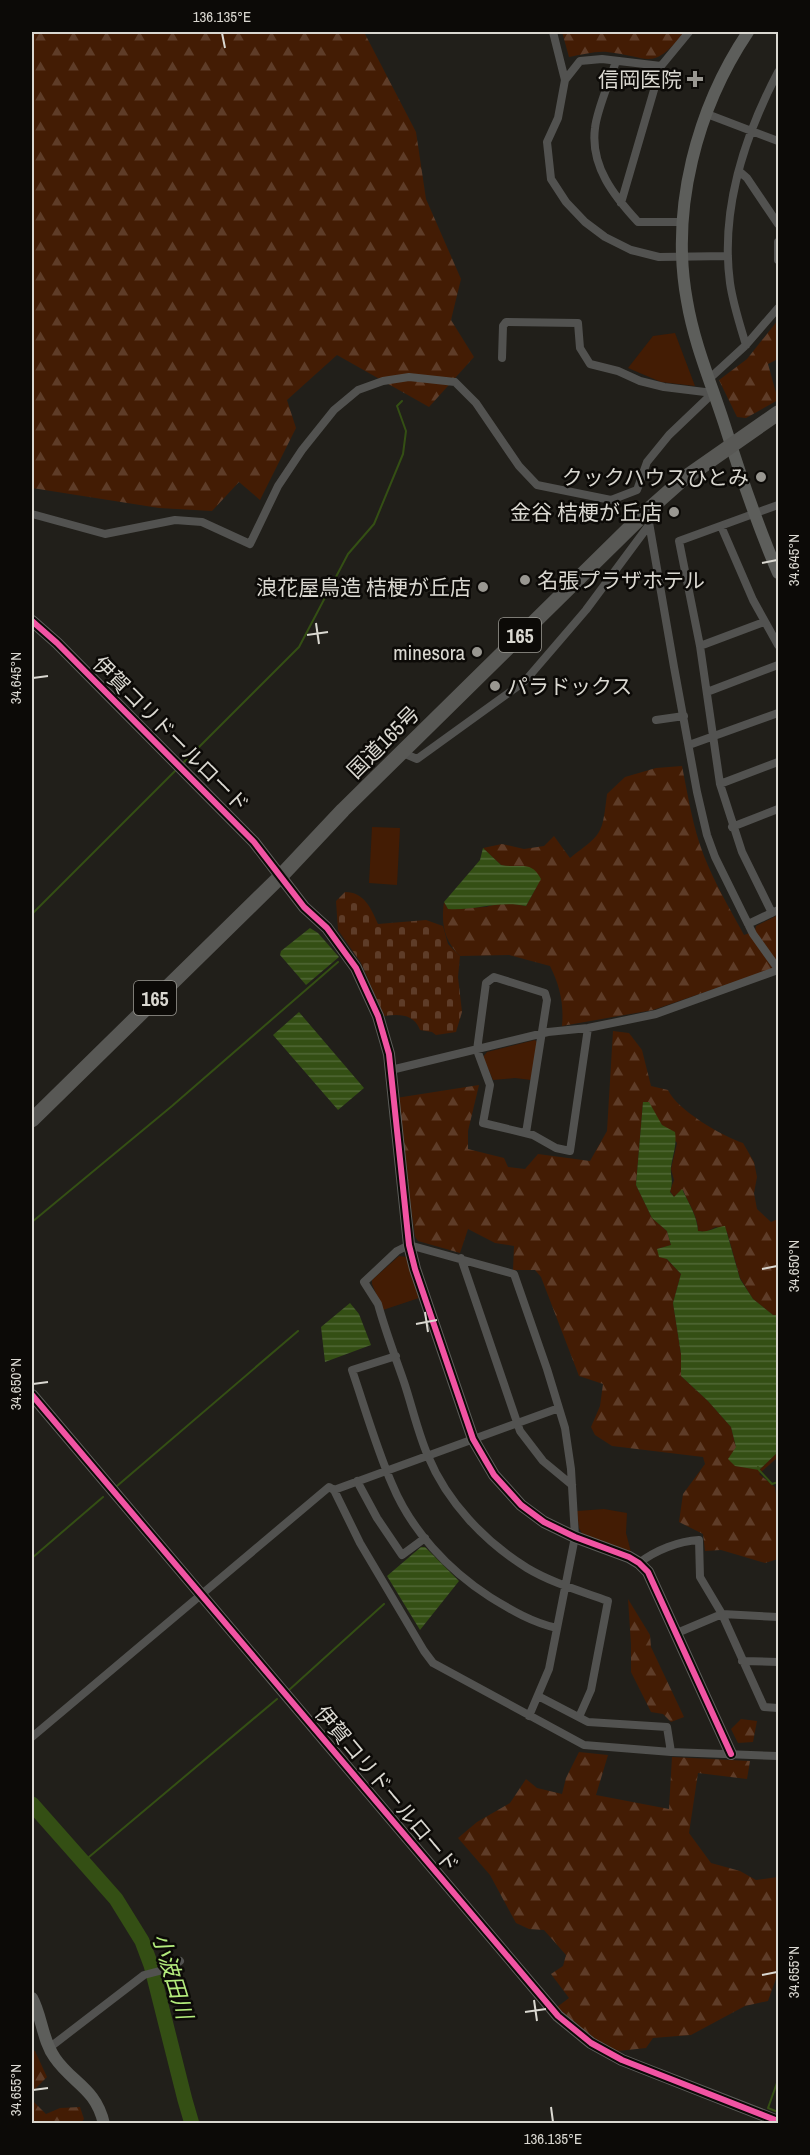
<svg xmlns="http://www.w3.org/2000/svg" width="810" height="2155" viewBox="0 0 810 2155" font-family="'Archivo Narrow','Noto Sans JP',sans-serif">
  <defs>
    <pattern id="forest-firs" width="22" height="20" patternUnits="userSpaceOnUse" patternTransform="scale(1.5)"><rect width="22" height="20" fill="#431c04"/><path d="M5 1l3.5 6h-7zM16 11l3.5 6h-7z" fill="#5e3c28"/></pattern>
    <pattern id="cemetery-stones" width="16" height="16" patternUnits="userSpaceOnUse" patternTransform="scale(1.5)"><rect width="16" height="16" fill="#431c04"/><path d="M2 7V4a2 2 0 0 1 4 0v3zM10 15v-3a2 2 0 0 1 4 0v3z" fill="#5e3c28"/></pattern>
    <pattern id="water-rules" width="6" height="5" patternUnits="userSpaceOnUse" patternTransform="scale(1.5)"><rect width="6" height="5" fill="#344f14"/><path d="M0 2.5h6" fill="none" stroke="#516835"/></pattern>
  </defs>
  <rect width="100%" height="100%" fill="#211f1a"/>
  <!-- forest -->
  <path fill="url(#forest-firs)" d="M32 32H364L416 132 426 199 461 279 451 320 474 357 429 407 337 355 287 400 296 428 260 500 239 482 212 511 159 508 32 488Z
    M562 32H685C651 72 652 57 607 52 595 51 581 55 569 57Z
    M778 320V359L768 364 778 400 746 418 737 417 719 380 747 359Z
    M682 766C688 796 693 828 704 856 715 884 730 909 744 935L755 931 756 926 778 915V967L653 1010 562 1026C564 1004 560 986 550 966L509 955 460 956C444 940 441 925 444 902L448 909 486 907 503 902 526 906 537 886 509 867 501 865 483 848 502 844 524 849 544 846 554 836 570 858C603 833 602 835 607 794L625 777 656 768Z
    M613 1031 629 1033 642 1050 651 1086 668 1090C677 1110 722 1136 743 1143L754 1162 757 1177 754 1193 757 1209 771 1222 778 1219V1315H773L753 1299 740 1278 727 1232 716 1227 705 1232 698 1231C698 1216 689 1205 683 1190L674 1197 670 1191 674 1180 671 1169 677 1143 643 1102 636 1185 652 1218 667 1231 671 1245 657 1249 681 1274 673 1303 681 1354V1376L708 1401 731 1427 736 1447 759 1470 778 1452V1457L759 1474 775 1487 776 1495 778 1496V1559L765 1563 721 1550 705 1551 703 1534 679 1522 683 1494 705 1464 703 1457 612 1446 595 1435 591 1427 600 1406 603 1384 579 1376 541 1277 535 1270H513L514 1246 495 1243 468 1229 460 1253 418 1241 415 1237 396 1098 479 1085 468 1131V1149L504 1158 508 1167 525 1169 538 1154 590 1161 607 1131Z
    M628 1599 650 1635 651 1647 684 1717 671 1722 663 1714 651 1712 631 1672V1644Z
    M741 1719 757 1721 753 1742 738 1743 731 1729Z
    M579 1752 608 1755 596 1795 669 1809 672 1757 750 1761 747 1779 698 1773 689 1833 711 1863 740 1871 756 1880 778 1877V1973L768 2001 745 2006 691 2035 653 2038 646 2048 618 2051 589 2037 557 2007 569 1998 551 1974 563 1966 566 1955 544 1930 529 1929 516 1923 490 1875 458 1838 477 1822 510 1803 526 1779 537 1788 562 1794 566 1778Z
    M32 2050 35 2051 47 2077 34 2090 32 2098Z
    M32 2100 46 2114 60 2108 80 2107 84 2119 81 2123H32Z"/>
  <!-- cemetery -->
  <path fill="url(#cemetery-stones)" d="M345 892C364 892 371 908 378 924L426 920 443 926 448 944 460 956 458 977 462 1012 456 1032 436 1035 432 1032 420 1030C414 1014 400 1014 384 1016L361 963 338 930 336 901Z"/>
  <!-- park -->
  <path fill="#431c04" d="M675 333 695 386 661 382 628 368 653 336Z
    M372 827 400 828 397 885 369 883Z
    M535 1040 537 1042 531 1080 515 1078 493 1080 483 1057 487 1052Z
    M399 1256 407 1257 419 1298 383 1310 372 1284V1280Z
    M604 1509 627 1513 626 1533 631 1552 583 1535 579 1528 577 1511Z"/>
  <!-- water -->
  <path fill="url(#water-rules)" d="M483 848 501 865C519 869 531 859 541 879L526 906C499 900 474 911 448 909L444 902 480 860Z
    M310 928 318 933 339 957 306 985 280 955 281 951Z
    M299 1012 364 1088 338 1110 273 1035Z
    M643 1102H649L662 1125 675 1132C677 1145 673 1154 671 1167 670 1178 674 1179 670 1192L674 1197 682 1189C689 1204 697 1216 698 1231 708 1233 715 1227 725 1226L740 1279 753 1299 773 1315H778V1452L759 1470 735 1466 728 1459 736 1447 731 1427 708 1401 681 1376V1354L673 1303 681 1274 667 1259 659 1257 657 1249 671 1245 667 1231 652 1218 636 1185Z
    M350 1303 359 1314 371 1345 325 1362 321 1327Z
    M421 1547H425L459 1581 420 1630 387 1576Z"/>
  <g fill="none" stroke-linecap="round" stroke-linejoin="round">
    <!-- stream -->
    <path stroke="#344f14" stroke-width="2" d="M183 763 299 647 348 554 374 524 403 454 406 431 397 406 402 401
      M32 914 177 769
      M32 1222 172 1106 338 962
      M758 1467 759 1470 772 1484 778 1482
      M117 1486 298 1331
      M32 1558 103 1497
      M289 1690 384 1604
      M83 1862 277 1699
      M778 2080 768 2108 778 2112"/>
    <!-- river -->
    <path stroke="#344f14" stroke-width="15" d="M32 1804 116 1899 142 1941 151 1965 185 2100 192 2124"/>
    <!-- street -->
    <path stroke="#525250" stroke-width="8" d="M553 32 565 80 558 118 547 142 551 179 566 202 585 222 605 237 631 250 659 257 728 256
      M616 61C610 81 597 109 595 128 590 166 614 196 638 222H682
      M565 80 580 61 602 59 661 66
      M707 114 778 141
      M739 171 747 178 778 224
      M621 203 661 66 689 32
      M778 242V260
      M746 345C740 325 733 304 730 283 720 209 744 137 778 72
      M502 358 503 326 506 322 578 323 580 348 590 364 618 371 640 381 664 387 713 393
      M709 379 746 345 778 308
      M647 511 674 667 697 792 707 835 715 857 753 934 778 969
      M32 514 105 534 175 520 202 522 250 544 278 486 302 450 334 410 358 390 383 381 409 377 455 382 476 403 519 466 537 485 611 500 637 490 647 462 669 435 713 393
      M721 526 753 600 778 645
      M700 646 764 622
      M707 692 778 665
      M656 720 684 716
      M689 745 778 713
      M403 753 417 759 525 681 586 610 649 525
      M720 784 778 762
      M732 827 778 809
      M772 913 742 852 720 784 700 646 679 541 778 505
      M748 924 778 910
      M391 1070 548 1032 588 1028 656 1014 778 970
      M526 1133 547 1000 545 993 494 977 486 983 477 1050 490 1085 483 1123 533 1135 556 1148 570 1151 588 1028
      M461 1258 520 1431 543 1461 572 1485
      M396 1356 352 1370C365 1408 376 1447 392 1484 411 1530 448 1570 490 1597 511 1610 533 1623 557 1628
      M357 1481 377 1518 402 1555 425 1538
      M334 1490 559 1408
      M639 1563C656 1550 679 1541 699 1540L700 1577 722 1614 764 1707 778 1708
      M677 1633 722 1614 778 1617
      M742 1661 778 1662
      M538 1696 588 1722 667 1727 671 1752
      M529 1716 549 1669 575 1537 571 1469 565 1428 547 1369 514 1274 409 1245 397 1251 364 1282 378 1304C385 1330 395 1356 404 1382 412 1406 418 1433 428 1456 447 1502 485 1542 527 1568 552 1583 581 1591 608 1601L591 1690 579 1717
      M32 1737 329 1487 334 1490 360 1543 424 1651 433 1663 584 1745 671 1752 778 1756
      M49 2048 144 1975 167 1969 180 1961"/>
    <!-- secondary -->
    <path stroke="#5d5e5b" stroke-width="12" d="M748 32C697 108 670 209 687 301 694 343 711 383 724 423 740 474 757 524 778 573
      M32 621 57 643 254 842 304 907 327 928 356 968 378 1016 389 1054 409 1245 415 1269 473 1439 494 1475 521 1505 544 1522 575 1537 629 1557 639 1563 648 1572 731 1754
      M32 1395 558 2016 591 2043 622 2060 778 2121
      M32 1998C42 2016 42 2040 55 2058 72 2083 96 2088 104 2124"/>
    <!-- highway -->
    <path stroke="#585855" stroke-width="15" d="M32 1120 280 877 343 810 647 511 682 480 778 413"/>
    <defs>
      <path id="cycleway" d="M32 621 57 643 254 842 304 907 327 928 356 968 378 1016 389 1054 409 1245 415 1269 473 1439 494 1475 521 1505 544 1522 575 1537 629 1557 639 1563 648 1572 731 1754
        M32 1395 558 2016 591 2043 622 2060 778 2121"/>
    </defs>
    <!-- cycleway casing -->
    <use href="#cycleway" stroke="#0c0a07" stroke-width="10"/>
    <!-- cycleway -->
    <use href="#cycleway" stroke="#f153a3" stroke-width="6"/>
  </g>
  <!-- ticks -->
  <path fill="none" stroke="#dad8d1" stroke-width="2" d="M222 33 225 48M762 563 777 560M316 623 319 644M307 635 328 632M33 678 48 676M762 1269 777 1266M425 1312 428 1332M416 1324 437 1320M33 1384 48 1382M762 1975 777 1972M534 2000 537 2021M525 2012 546 2009M33 2090 48 2088M551 2107 553 2122"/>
  <!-- markers -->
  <g fill="#999791" stroke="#0c0a07" stroke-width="2">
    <path d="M692 70h6v6h6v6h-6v6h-6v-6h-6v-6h6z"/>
    <circle cx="761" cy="477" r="6"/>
    <circle cx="674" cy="512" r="6"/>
    <circle cx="525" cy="580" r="6"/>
    <circle cx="483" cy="587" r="6"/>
    <circle cx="477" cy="652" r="6"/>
    <circle cx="495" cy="686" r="6"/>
  </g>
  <g text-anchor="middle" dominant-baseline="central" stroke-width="5" stroke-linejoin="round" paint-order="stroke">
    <!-- shield labels -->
    <g fill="#0c0a07" stroke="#9c9a94" stroke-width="1.5">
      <rect x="499" y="618" width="42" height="34" rx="4.5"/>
      <rect x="134" y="981" width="42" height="34" rx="4.5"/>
    </g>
    <g font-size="20" font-weight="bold" fill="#dad8d1">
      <text x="520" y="635">165</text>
      <text x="155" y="998">165</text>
    </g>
    <!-- poi labels -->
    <g font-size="21" fill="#dad8d1" stroke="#0c0a07" text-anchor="end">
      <text x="682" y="79">信岡医院</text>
      <text x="749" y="477">クックハウスひとみ</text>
      <text x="662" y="512">金谷 桔梗が丘店</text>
      <text x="537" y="580" text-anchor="start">名張プラザホテル</text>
      <text x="471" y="587">浪花屋鳥造 桔梗が丘店</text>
      <text x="465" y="652">minesora</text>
      <text x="507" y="686" text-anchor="start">パラドックス</text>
    </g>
    <!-- street labels -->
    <g font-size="21" fill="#dad8d1" stroke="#0c0a07">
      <text transform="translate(171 734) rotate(45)">伊賀コリドールロード</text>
      <text transform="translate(383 742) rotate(-45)">国道165号</text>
      <text transform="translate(387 1789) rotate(50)">伊賀コリドールロード</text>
    </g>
    <!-- water labels -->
    <g font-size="22" font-style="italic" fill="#b4ec7d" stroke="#0c0a07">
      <text transform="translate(173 1976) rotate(73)">小波田川</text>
    </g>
  </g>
  <!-- border -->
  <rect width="810" height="2155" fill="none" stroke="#0c0a07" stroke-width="66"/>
  <rect x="33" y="33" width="744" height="2089" fill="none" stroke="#dad8d1" stroke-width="2"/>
  <g font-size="15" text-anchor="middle" fill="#dad8d1">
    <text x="222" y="22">136.135°E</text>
    <text transform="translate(794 560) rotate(-90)" y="5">34.645°N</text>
    <text transform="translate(16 678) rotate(-90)" y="5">34.645°N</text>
    <text transform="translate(794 1266) rotate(-90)" y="5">34.650°N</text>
    <text transform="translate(16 1384) rotate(-90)" y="5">34.650°N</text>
    <text transform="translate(794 1972) rotate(-90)" y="5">34.655°N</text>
    <text transform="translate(16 2090) rotate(-90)" y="5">34.655°N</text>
    <text x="553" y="2144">136.135°E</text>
  </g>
</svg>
